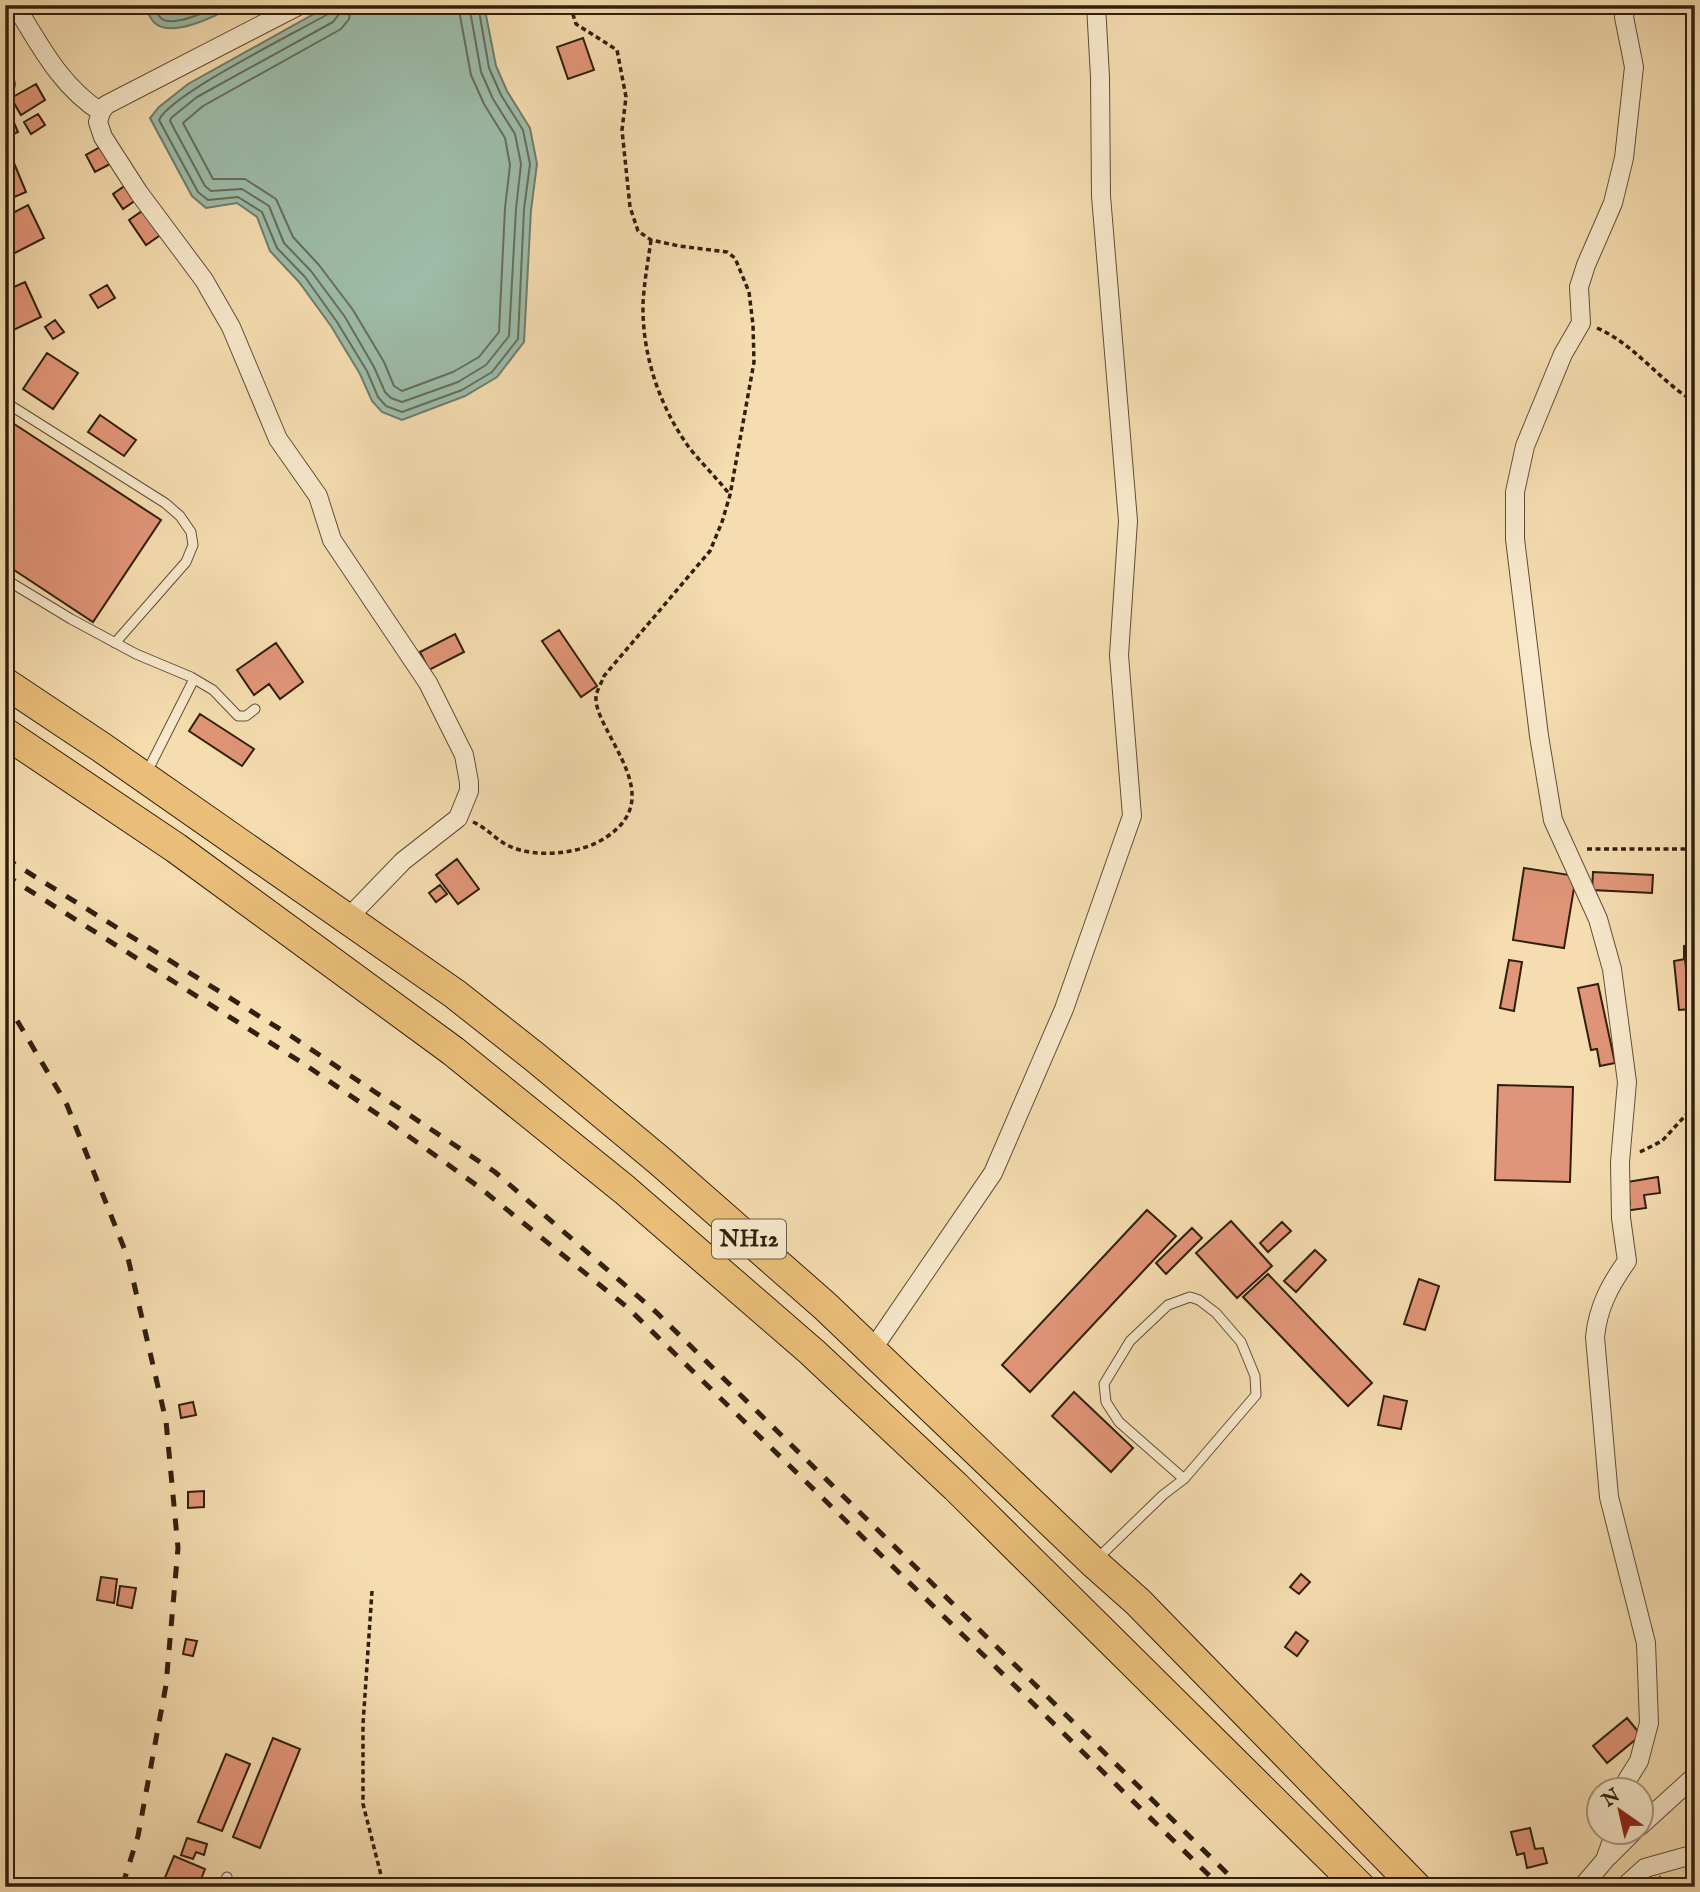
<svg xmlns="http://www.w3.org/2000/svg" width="1700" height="1892" viewBox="0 0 1700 1892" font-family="'IM FELL English',serif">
  <rect width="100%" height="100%" fill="#f5ddb0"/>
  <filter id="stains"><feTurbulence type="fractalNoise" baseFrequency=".00286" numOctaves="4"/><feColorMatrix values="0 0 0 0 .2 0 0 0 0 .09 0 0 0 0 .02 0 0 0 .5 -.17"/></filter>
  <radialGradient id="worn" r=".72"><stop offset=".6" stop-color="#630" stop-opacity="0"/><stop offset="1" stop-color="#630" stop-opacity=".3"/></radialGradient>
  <!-- water -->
  <path fill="#9dbca9" stroke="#717d6b" stroke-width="2" d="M144 5H237C219 14 174 38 156 24 151 21 147 11 144 5Z
    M330 5H484L496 66 507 91 530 128 537 164 531 210 524 342 497 377 465 396 402 420 382 412 372 401 360 374 331 326 299 282 270 251 257 217 237 203 206 208 192 196 150 118 159 107 188 84Z"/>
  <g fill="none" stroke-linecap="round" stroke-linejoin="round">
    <!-- shore -->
    <path stroke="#666e5b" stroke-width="2" d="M152 5C155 9 158 16 162 19 174 27 208 11 221 5
      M332 5 328 14C297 32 171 94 159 120L198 192 208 200 238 197 262 212 277 248 305 277 337 322 367 371 378 397 386 406 402 412 462 390 492 372 518 339 524 209 530 164 523 130 501 95 489 68 478 5
      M341 5 339 14 333 22 197 97 171 118 170 121 205 186 211 191 242 189 269 206 284 243 311 271 345 317 374 367 385 392 391 398 402 402 458 382 486 365 509 336 516 209 521 164 515 134 493 99 481 72 469 5
      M351 5 349 19 341 29 203 106 183 123 213 179H245L276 199 293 237 319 265 353 310 384 362 394 386 402 391 453 372 479 357 499 332 505 208 510 165 505 138 484 104 471 75 458 5"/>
  </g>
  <!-- building -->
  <path fill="#e19578" stroke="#301f0d" stroke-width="2" d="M583 38 594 70 568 79 557 47Z
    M36 84 45 100 21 115 11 98Z
    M38 114 45 125 31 134 24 122Z
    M12 118 18 132 5 138V122Z
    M102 146 112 163 95 172 86 155Z
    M14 163 26 192 5 201V167Z
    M126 185 136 200 123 209 113 194Z
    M28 205 44 238 5 258V217Z
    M145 209 162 234 146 245 129 220Z
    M25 282 41 317 5 334V291Z
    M107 285 115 298 98 308 90 295Z
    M55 320 64 332 53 339 45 327Z
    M47 353 78 373 53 409 23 389Z
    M100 415 136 440 124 456 88 432Z
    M5 418 161 520 93 622 5 564Z
    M559 630 597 686 581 697 542 641Z
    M455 634 464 652 429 670 420 652Z
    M276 643 303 682 280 699 269 684 254 695 237 670Z
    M200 714 254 749 242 766 189 731Z
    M457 859 479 889 458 904 436 875Z
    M1524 868 1576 876 1564 948 1513 940Z
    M1593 872 1653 875 1652 893 1592 890Z
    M440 885 447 894 436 902 429 893Z
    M1695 945V957L1684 958V946Z
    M1685 959 1691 1009 1679 1010 1674 961Z
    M1509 960 1522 962 1514 1011 1500 1008Z
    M1598 984 1615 1063 1600 1066 1597 1049 1591 1050 1578 988Z
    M1498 1085 1573 1087 1570 1182 1495 1180Z
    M1658 1177 1660 1193 1644 1195 1646 1208 1624 1211V1205L1630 1204 1627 1182Z
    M1147 1210 1176 1236 1030 1392 1002 1365Z
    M1231 1221 1272 1266 1237 1298 1196 1253Z
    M1282 1222 1291 1231 1268 1252 1260 1243Z
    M1192 1228 1202 1238 1166 1274 1156 1263Z
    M1315 1250 1326 1260 1296 1292 1284 1281Z
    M1268 1274 1372 1383 1348 1406 1243 1297Z
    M1419 1279 1439 1286 1425 1330 1404 1324Z
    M1074 1392 1133 1448 1111 1472 1052 1416Z
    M1384 1396 1407 1401 1401 1429 1378 1425Z
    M193 1402 196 1415 181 1418 179 1405Z
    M204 1491V1507L188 1508V1492Z
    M1301 1574 1310 1582 1299 1594 1290 1587Z
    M101 1577 117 1579 114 1603 97 1600Z
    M120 1586 136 1588 132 1608 117 1605Z
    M1296 1632 1308 1641 1297 1656 1285 1647Z
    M186 1639 197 1641 193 1656 183 1654Z
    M1627 1718 1641 1735 1607 1763 1593 1746Z
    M273 1738 300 1749 260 1848 233 1837Z
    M226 1754 250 1764 222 1831 198 1822Z
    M1530 1828 1535 1849 1543 1848 1547 1863 1527 1868 1524 1853 1517 1855 1511 1832Z
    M187 1838 207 1844 204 1855 196 1852 193 1859 181 1855Z
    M174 1856 205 1869 198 1887H161Z
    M1660 1877 1668 1887H1650Z
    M243 1878 264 1887H239Z"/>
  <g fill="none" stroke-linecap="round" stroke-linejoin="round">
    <defs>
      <path id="service" d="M5 402 165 503 180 516 191 532 193 545 186 562 115 643
        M5 579 71 619 136 654 191 677 213 690 238 716H246L255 709
        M147 772 194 679
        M1097 1559 1163 1495 1184 1479 1256 1395 1255 1376 1241 1342 1216 1313 1199 1300 1190 1297 1168 1305 1130 1341 1104 1384 1106 1402 1119 1422 1184 1479
        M222 1887 227 1877"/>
      <path id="minor" d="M15 5C40 45 60 86 101 112
        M300 5 106 105 101 112 98 122 103 137 139 193 204 280 231 327 278 439 318 496 332 540 428 683 464 755 469 782V791L458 818 403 861 347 919
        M5 83 6 84
        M872 1350 993 1173 1064 1009 1132 816 1119 655 1128 521 1101 196 1100 77 1096 5
        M1621 1790 1639 1761 1649 1723 1646 1643 1609 1497 1595 1337C1598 1307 1610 1285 1627 1261L1621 1218 1620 1162 1627 1082 1612 969 1598 919 1553 820 1539 736 1515 539V492L1525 446 1563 354 1581 323 1579 287 1586 265 1613 203 1624 158 1634 67 1624 17 1625 9 1629 5
        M1640 1826 1695 1776
        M1608 1857 1633 1832
        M1582 1887 1605 1860 1615 1832
        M1624 1887 1645 1868 1695 1854"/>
      <path id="trunk" d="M5 683 101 747 455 994 536 1058 661 1162 825 1306 1093 1562 1138 1602 1416 1887
        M5 733 176 848 453 1051 625 1190 812 1352 956 1487 1360 1887"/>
    </defs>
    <!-- service casing -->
    <use href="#service" stroke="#614e36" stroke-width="11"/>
    <!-- minor casing -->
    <use href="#minor" stroke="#614e36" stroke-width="20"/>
    <!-- trunk casing -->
    <use href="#trunk" stroke="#301f0d" stroke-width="32"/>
    <!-- path -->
    <path stroke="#301f0d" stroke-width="3.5" stroke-dasharray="5 3.5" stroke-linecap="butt" d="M651 240C648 261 644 283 643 304 642 354 659 405 688 446 701 463 717 478 730 495
      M1597 328C1636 345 1659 381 1695 402
      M473 822C487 828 496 840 509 846 537 859 583 854 608 836 651 806 627 769 608 732 603 722 595 708 596 696 597 690 602 682 604 676L710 551 722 522 730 495 754 362 753 325 749 292 735 258 727 252 679 246 651 240 638 231 630 207 622 130 626 97 617 50 576 24 570 5
      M1587 849H1695
      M1640 1152 1662 1141 1695 1105
      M372 1591 363 1724V1804L384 1887"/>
    <!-- service -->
    <use href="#service" stroke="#f8e9cc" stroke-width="9"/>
    <!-- minor -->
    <use href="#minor" stroke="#f8e9cc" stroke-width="18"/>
    <!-- trunk -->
    <use href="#trunk" stroke="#eabe78" stroke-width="30"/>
    <!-- rail -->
    <path stroke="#301f0d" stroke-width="5" stroke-dasharray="12 12" stroke-linecap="butt" d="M5 858 291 1036 495 1172 656 1312 1241 1887
      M5 875 304 1064 386 1120 479 1187 627 1307 1221 1887
      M5 1000 67 1105 128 1258 166 1421 178 1548 166 1685 138 1836 122 1887"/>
  </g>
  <g text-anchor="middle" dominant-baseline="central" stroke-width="6" stroke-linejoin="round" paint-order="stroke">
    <!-- shield labels -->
    <rect fill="#f8e9cc" stroke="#6c5c46" stroke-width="2" x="712" y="1219.5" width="74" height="39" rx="5"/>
    <g font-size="23" font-weight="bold" fill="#301f0d">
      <text x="749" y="1239">NH12</text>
    </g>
  </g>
  <!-- margin -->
  <rect width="1700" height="1892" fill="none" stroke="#f5ddb0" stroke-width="28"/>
  <rect x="7" y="7" width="1686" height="1878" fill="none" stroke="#301f0d" stroke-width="3.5"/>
  <rect x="14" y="14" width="1672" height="1864" fill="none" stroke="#301f0d" stroke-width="2"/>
  <!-- north arrow -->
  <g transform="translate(1620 1811) rotate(326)"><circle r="33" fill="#f8e9cc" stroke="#a89880" stroke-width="2"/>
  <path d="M0-5L12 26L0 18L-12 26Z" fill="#8f2418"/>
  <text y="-10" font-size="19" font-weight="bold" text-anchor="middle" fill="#301f0d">N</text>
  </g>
  <rect width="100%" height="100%" filter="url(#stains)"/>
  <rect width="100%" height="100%" fill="url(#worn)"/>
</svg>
